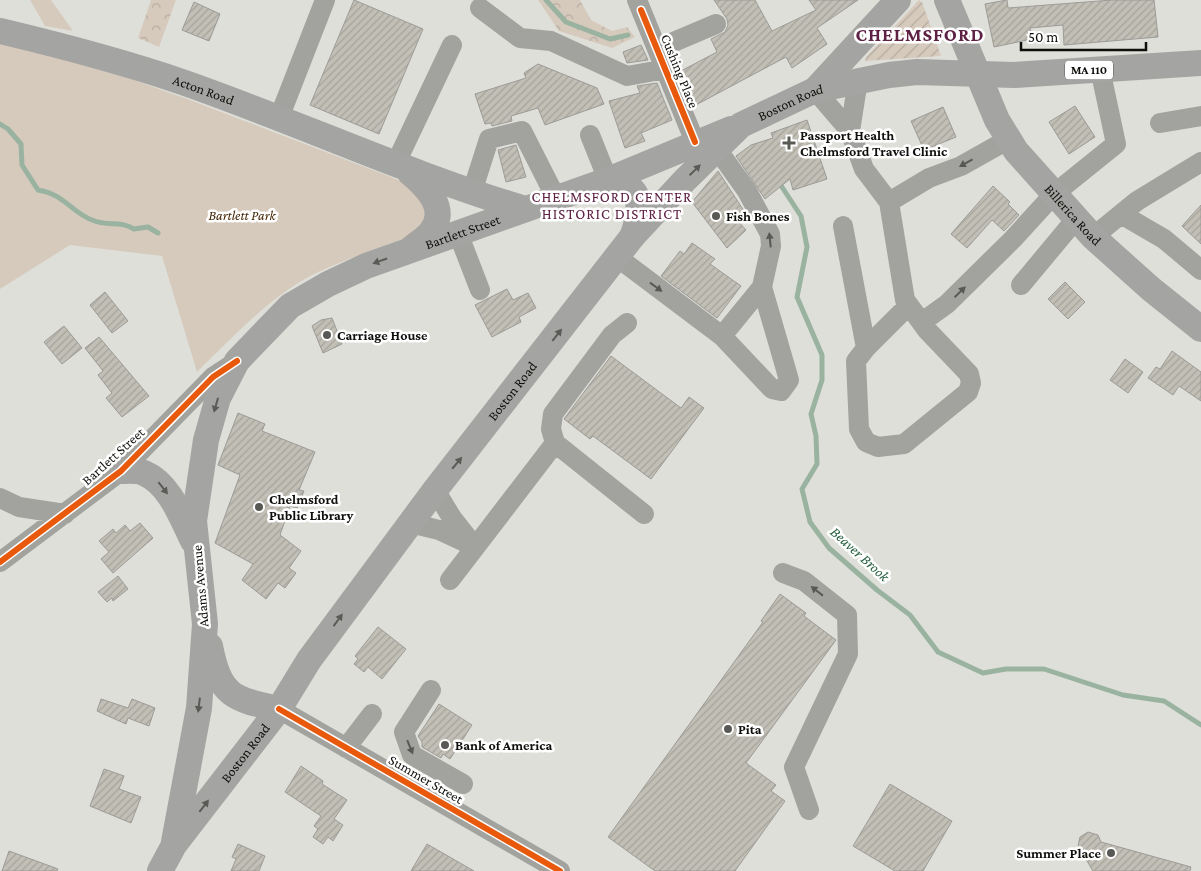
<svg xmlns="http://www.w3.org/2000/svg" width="1201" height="871" viewBox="0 0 1201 871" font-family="'Crimson Pro',serif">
  <defs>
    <pattern id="forest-crowns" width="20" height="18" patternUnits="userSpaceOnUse" patternTransform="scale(1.25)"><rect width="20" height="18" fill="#d6cabd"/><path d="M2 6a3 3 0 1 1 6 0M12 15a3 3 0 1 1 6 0" fill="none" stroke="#b6aca1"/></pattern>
    <pattern id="garden-furrows" width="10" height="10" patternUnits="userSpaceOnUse" patternTransform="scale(1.25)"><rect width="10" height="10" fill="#d6cabd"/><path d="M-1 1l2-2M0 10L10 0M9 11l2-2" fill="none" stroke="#b6aca1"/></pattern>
    <pattern id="building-hatch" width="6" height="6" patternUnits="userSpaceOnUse" patternTransform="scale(1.25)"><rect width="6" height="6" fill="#c2bfb6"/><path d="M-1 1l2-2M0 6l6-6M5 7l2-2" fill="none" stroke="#a6a39b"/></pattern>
  </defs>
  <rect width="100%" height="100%" fill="#dfdfd9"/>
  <!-- forest -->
  <path fill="url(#forest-crowns)" d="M151 0H176L159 47 138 38Z
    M538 0H580L591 20 612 31 627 27 635 37 612 48 559 31Z"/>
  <!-- park -->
  <path fill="#d6cabd" d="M30 0H51L73 31 45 26Z
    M0 43 111 72 190 100 391 177 414 187 428 212 418 233C381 248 331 263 298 283 260 307 229 341 197 372L162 256 70 245 0 289Z"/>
  <!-- garden -->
  <path fill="url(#garden-furrows)" d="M919 0 922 2 941 56 865 61 866 57Z"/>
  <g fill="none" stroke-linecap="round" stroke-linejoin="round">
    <!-- stream -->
    <path stroke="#9ab3a1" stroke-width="5" d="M546 0 566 22 610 39 628 35
      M0 124 8 129 21 144 22 165 38 190C64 194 71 212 92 220 109 227 119 220 134 229L148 227 158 233
      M778 181 801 216 807 247 797 297 822 355V380L811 414 816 436 817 464 802 489 810 522 829 548 877 590 910 615 938 652 983 673 1006 669H1044L1123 695 1164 701 1201 725"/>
  </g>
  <!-- building -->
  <path fill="url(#building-hatch)" stroke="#9c9b97" d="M354 0 423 29 379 134 310 105Z
    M714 0H755L772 31 816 10 809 0H858L817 28 827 44 792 68 786 57 694 106 679 72 717 52 711 39 725 32 728 25 727 19Z
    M1007 0 1008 8 1112 0H1154L1158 37 1064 45 1063 25 1030 28 1032 39 994 47 985 4Z
    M194 2 220 14 209 41 182 30Z
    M641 45 648 60 627 63 623 52Z
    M538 64 597 88 604 104 545 125 538 108 511 116 512 121 492 126 491 123 485 124 475 94 526 78 524 73Z
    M657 83 672 120 641 133 645 141 625 148 609 101 640 93 637 86Z
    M1075 106 1095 137 1069 154 1049 122Z
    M943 107 956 137 924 150 911 121Z
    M807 120 827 179 793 190 790 179 765 199 736 156 751 145 773 138 771 133Z
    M516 145 526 177 506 182 498 150Z
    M718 171 744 211 736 219 746 230 727 248 692 202Z
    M993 186 1010 202 1008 204 1019 215 1004 231 992 220 967 248 951 234Z
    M1201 205V244L1182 226Z
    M692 243 715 259 710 264 741 286 717 318 661 276 680 251 684 254Z
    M1065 282 1085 302 1068 319 1048 299Z
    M507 289 513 300 528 293 536 308 519 317 521 322 492 337 475 305Z
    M105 292 128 321 112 333 90 305Z
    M332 318 342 344 323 353 312 326 321 320Z
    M64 326 82 348 62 364 44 342Z
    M99 337 149 396 122 417 106 398 112 393 98 375 103 371 85 348Z
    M1172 351 1201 372V401L1179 386 1173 395 1148 378 1156 367 1160 369Z
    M611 356 681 408 689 397 704 408 651 479 593 436 590 439 564 419Z
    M1125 359 1143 372 1128 393 1110 380Z
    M238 413 265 424 262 431 315 452 299 490 304 491 297 508 290 506 280 535 301 551 289 568 296 573 285 588 278 583 266 599 242 580 253 564 215 543 240 475 218 465Z
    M140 523 153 538 113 573 101 559 109 552 99 541 113 529 116 533 125 525 130 531Z
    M118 576 128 589 113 601 112 598 107 602 98 592Z
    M780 594 806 613 804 616 836 640 746 763 776 785 771 791 785 801 735 871H655L608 837 763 622 761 621Z
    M378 627 406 649 382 679 368 667 364 672 354 664 358 659 355 656Z
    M101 699 128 708 132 699 155 708 149 726 128 718 126 724 97 711Z
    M439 704 472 725 450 759 443 754 441 758 422 747V742L418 736Z
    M301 766 323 781 322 784 347 800 334 819 343 825 333 841 328 837 323 844 313 837 318 829 314 826 321 816 285 792Z
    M104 769 124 776 119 789 141 797 131 823 90 806Z
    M890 784 952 821 923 871H895L853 846Z
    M1088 832 1098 835 1101 842 1191 867 1190 871H1093L1078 846 1080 837Z
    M238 844 265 856 259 871H231L236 859 232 857Z
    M427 844 474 871H411Z
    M9 851 58 869 57 871H2Z"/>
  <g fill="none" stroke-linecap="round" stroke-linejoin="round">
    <!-- minor -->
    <path stroke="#a2a39f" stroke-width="20" d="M637 0 695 142
      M480 8 520 38 551 41 627 76 666 69
      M657 49 716 24
      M815 90 850 131 864 169 889 202 905 300 927 330 969 374 971 383 968 392 904 444 878 447 866 442 859 429 856 361 866 348 843 226
      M279 118 325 0
      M1160 123 1201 116
      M850 131 858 80
      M590 135 608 180
      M717 149 747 191 770 234 771 246 762 287 722 336
      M395 165 452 45
      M472 192 489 139 522 131 556 198
      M889 202 929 178 961 166 1009 139
      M1121 214 1164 239 1201 270
      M458 233 480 290
      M1093 237 1137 201 1201 162
      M617 257 722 336 772 389 781 391 789 380 762 287
      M1021 285 1076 219
      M922 322 947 304 1013 239 1054 194 1116 144 1100 69
      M866 348 909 305
      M555 443 551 429 553 414 612 335 627 323
      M435 490 452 518 474 546
      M0 498 19 507 65 514
      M410 523 439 530 469 544
      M0 562 121 471 213 377 236 362
      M783 573 804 581 847 615 848 654 794 767 809 810
      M450 580 555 443 644 514
      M431 690 404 732 412 755 463 784
      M279 709 560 871
      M346 748 372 714"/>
    <!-- major -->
    <g stroke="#a4a4a2" stroke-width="26">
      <path id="s1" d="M947 0 997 120 1016 151 1093 237 1151 289 1201 329"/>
      <path id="s2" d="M0 31C63 46 124 62 185 83 299 123 409 174 525 209"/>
      <path d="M815 90 898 0"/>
      <path d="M410 173C427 187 450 210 430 233 425 239 418 243 412 248"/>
      <path d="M608 180C614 182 621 183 627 186 645 196 638 222 632 237"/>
      <path d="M121 471C128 471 137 470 144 473 170 484 181 517 193 541"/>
      <path d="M210 646C220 696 232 699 279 709"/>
      <path id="s3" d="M174 842 199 708 205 624 194 521 206 440 218 398 237 361 290 306 328 284 366 266 608 180 731 129"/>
      <path id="s4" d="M160 871 174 845 279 709 309 660 435 490 632 237 684 181 741 125 815 90 889 75 917 72 1014 75 1201 63"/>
    </g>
    <defs>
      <path id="cycleway" d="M641 10 695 142
        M0 562 121 471 213 377 237 361
        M279 709 560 871"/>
    </defs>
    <!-- cycleway casing -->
    <use href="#cycleway" stroke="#fff" stroke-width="9"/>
    <!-- cycleway -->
    <use href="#cycleway" stroke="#e8590c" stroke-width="6"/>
  </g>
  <!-- one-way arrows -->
  <defs><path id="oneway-solid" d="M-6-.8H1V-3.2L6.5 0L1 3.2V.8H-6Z" transform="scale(1.25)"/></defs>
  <g fill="#585956">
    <use href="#oneway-solid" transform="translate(966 163) rotate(151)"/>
    <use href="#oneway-solid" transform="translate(770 240) rotate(-96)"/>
    <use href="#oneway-solid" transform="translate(656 287) rotate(36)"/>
    <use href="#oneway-solid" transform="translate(960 292) rotate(-44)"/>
    <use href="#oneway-solid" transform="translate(817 591) rotate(-142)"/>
    <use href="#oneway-solid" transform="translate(410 747) rotate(68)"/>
  </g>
  <g fill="#5a5a57">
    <use href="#oneway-solid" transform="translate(695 170) rotate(-44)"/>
    <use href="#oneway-solid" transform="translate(380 261) rotate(161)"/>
    <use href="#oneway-solid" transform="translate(557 335) rotate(-52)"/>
    <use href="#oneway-solid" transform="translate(216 405) rotate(106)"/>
    <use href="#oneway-solid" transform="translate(457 463) rotate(-50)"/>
    <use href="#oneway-solid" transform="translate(163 488) rotate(52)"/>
    <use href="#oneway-solid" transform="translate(338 620) rotate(-54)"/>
    <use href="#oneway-solid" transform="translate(199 705) rotate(97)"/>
    <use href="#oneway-solid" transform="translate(204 806) rotate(-52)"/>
  </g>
  <!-- markers -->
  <g fill="#585854" stroke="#fff" stroke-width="2">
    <path d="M786.5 135.5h5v5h5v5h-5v5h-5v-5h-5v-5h5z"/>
    <circle cx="716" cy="216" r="5"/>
    <circle cx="327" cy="335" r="5"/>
    <circle cx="259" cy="507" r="5"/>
    <circle cx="728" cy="729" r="5"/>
    <circle cx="445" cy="745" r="5"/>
    <circle cx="1111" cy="853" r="5"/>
  </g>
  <g text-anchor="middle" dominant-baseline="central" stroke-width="5" stroke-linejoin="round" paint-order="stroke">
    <!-- shield labels -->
    <rect fill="#fff" stroke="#575755" stroke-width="1" x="1065" y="60.5" width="48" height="19" rx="4"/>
    <g font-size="12" font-weight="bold" fill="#0f0f0c">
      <text x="1089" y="70">MA 110</text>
    </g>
    <!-- street labels -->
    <g font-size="14" fill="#0f0f0c" stroke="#fff">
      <text transform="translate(680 71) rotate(68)">Cushing Place</text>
      <text stroke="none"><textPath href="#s2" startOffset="212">Acton Road</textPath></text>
      <text stroke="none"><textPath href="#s4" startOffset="1002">Boston Road</textPath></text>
      <text stroke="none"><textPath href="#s1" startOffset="252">Billerica Road</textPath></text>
      <text stroke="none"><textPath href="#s3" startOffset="756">Bartlett Street</textPath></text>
      <text stroke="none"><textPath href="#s4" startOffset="596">Boston Road</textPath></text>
      <text transform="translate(113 456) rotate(-42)">Bartlett Street</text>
      <text transform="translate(200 586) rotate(-95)">Adams Avenue</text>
      <text stroke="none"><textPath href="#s4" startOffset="146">Boston Road</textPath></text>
      <text transform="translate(426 779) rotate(30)">Summer Street</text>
    </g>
    <!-- poi labels -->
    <g font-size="14" font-weight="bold" fill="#0f0f0c" stroke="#fff" text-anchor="start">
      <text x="800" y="135">Passport Health<tspan x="800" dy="16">Chelmsford Travel Clinic</tspan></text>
      <text x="726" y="216">Fish Bones</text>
      <text x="337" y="335">Carriage House</text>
      <text x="269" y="499">Chelmsford<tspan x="269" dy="16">Public Library</tspan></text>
      <text x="738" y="729">Pita</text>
      <text x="455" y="745">Bank of America</text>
      <text x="1101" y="853" text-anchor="end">Summer Place</text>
    </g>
    <!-- park labels -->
    <g font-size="14" font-style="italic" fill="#452504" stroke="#fff">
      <text x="242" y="215">Bartlett Park</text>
    </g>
    <!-- neighbourhood labels -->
    <g font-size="15" letter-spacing="1" fill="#5e2043" stroke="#fff">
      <text x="612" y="197">CHELMSFORD CENTER<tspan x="612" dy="17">HISTORIC DISTRICT</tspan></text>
    </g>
    <!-- water labels -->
    <g font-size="15" font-style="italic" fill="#276140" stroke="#fff">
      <text transform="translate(860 554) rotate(42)">Beaver Brook</text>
    </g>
    <!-- district labels -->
    <g font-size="19" font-weight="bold" letter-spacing="1" fill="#5e2043" stroke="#fff">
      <text x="920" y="34">CHELMSFORD</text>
    </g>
  </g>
  <!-- scale -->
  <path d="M1021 42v8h125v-8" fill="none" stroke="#0f0f0c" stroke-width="2.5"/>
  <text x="1028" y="42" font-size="15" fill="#0f0f0c" stroke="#ffffff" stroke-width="4" paint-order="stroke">50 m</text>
</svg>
